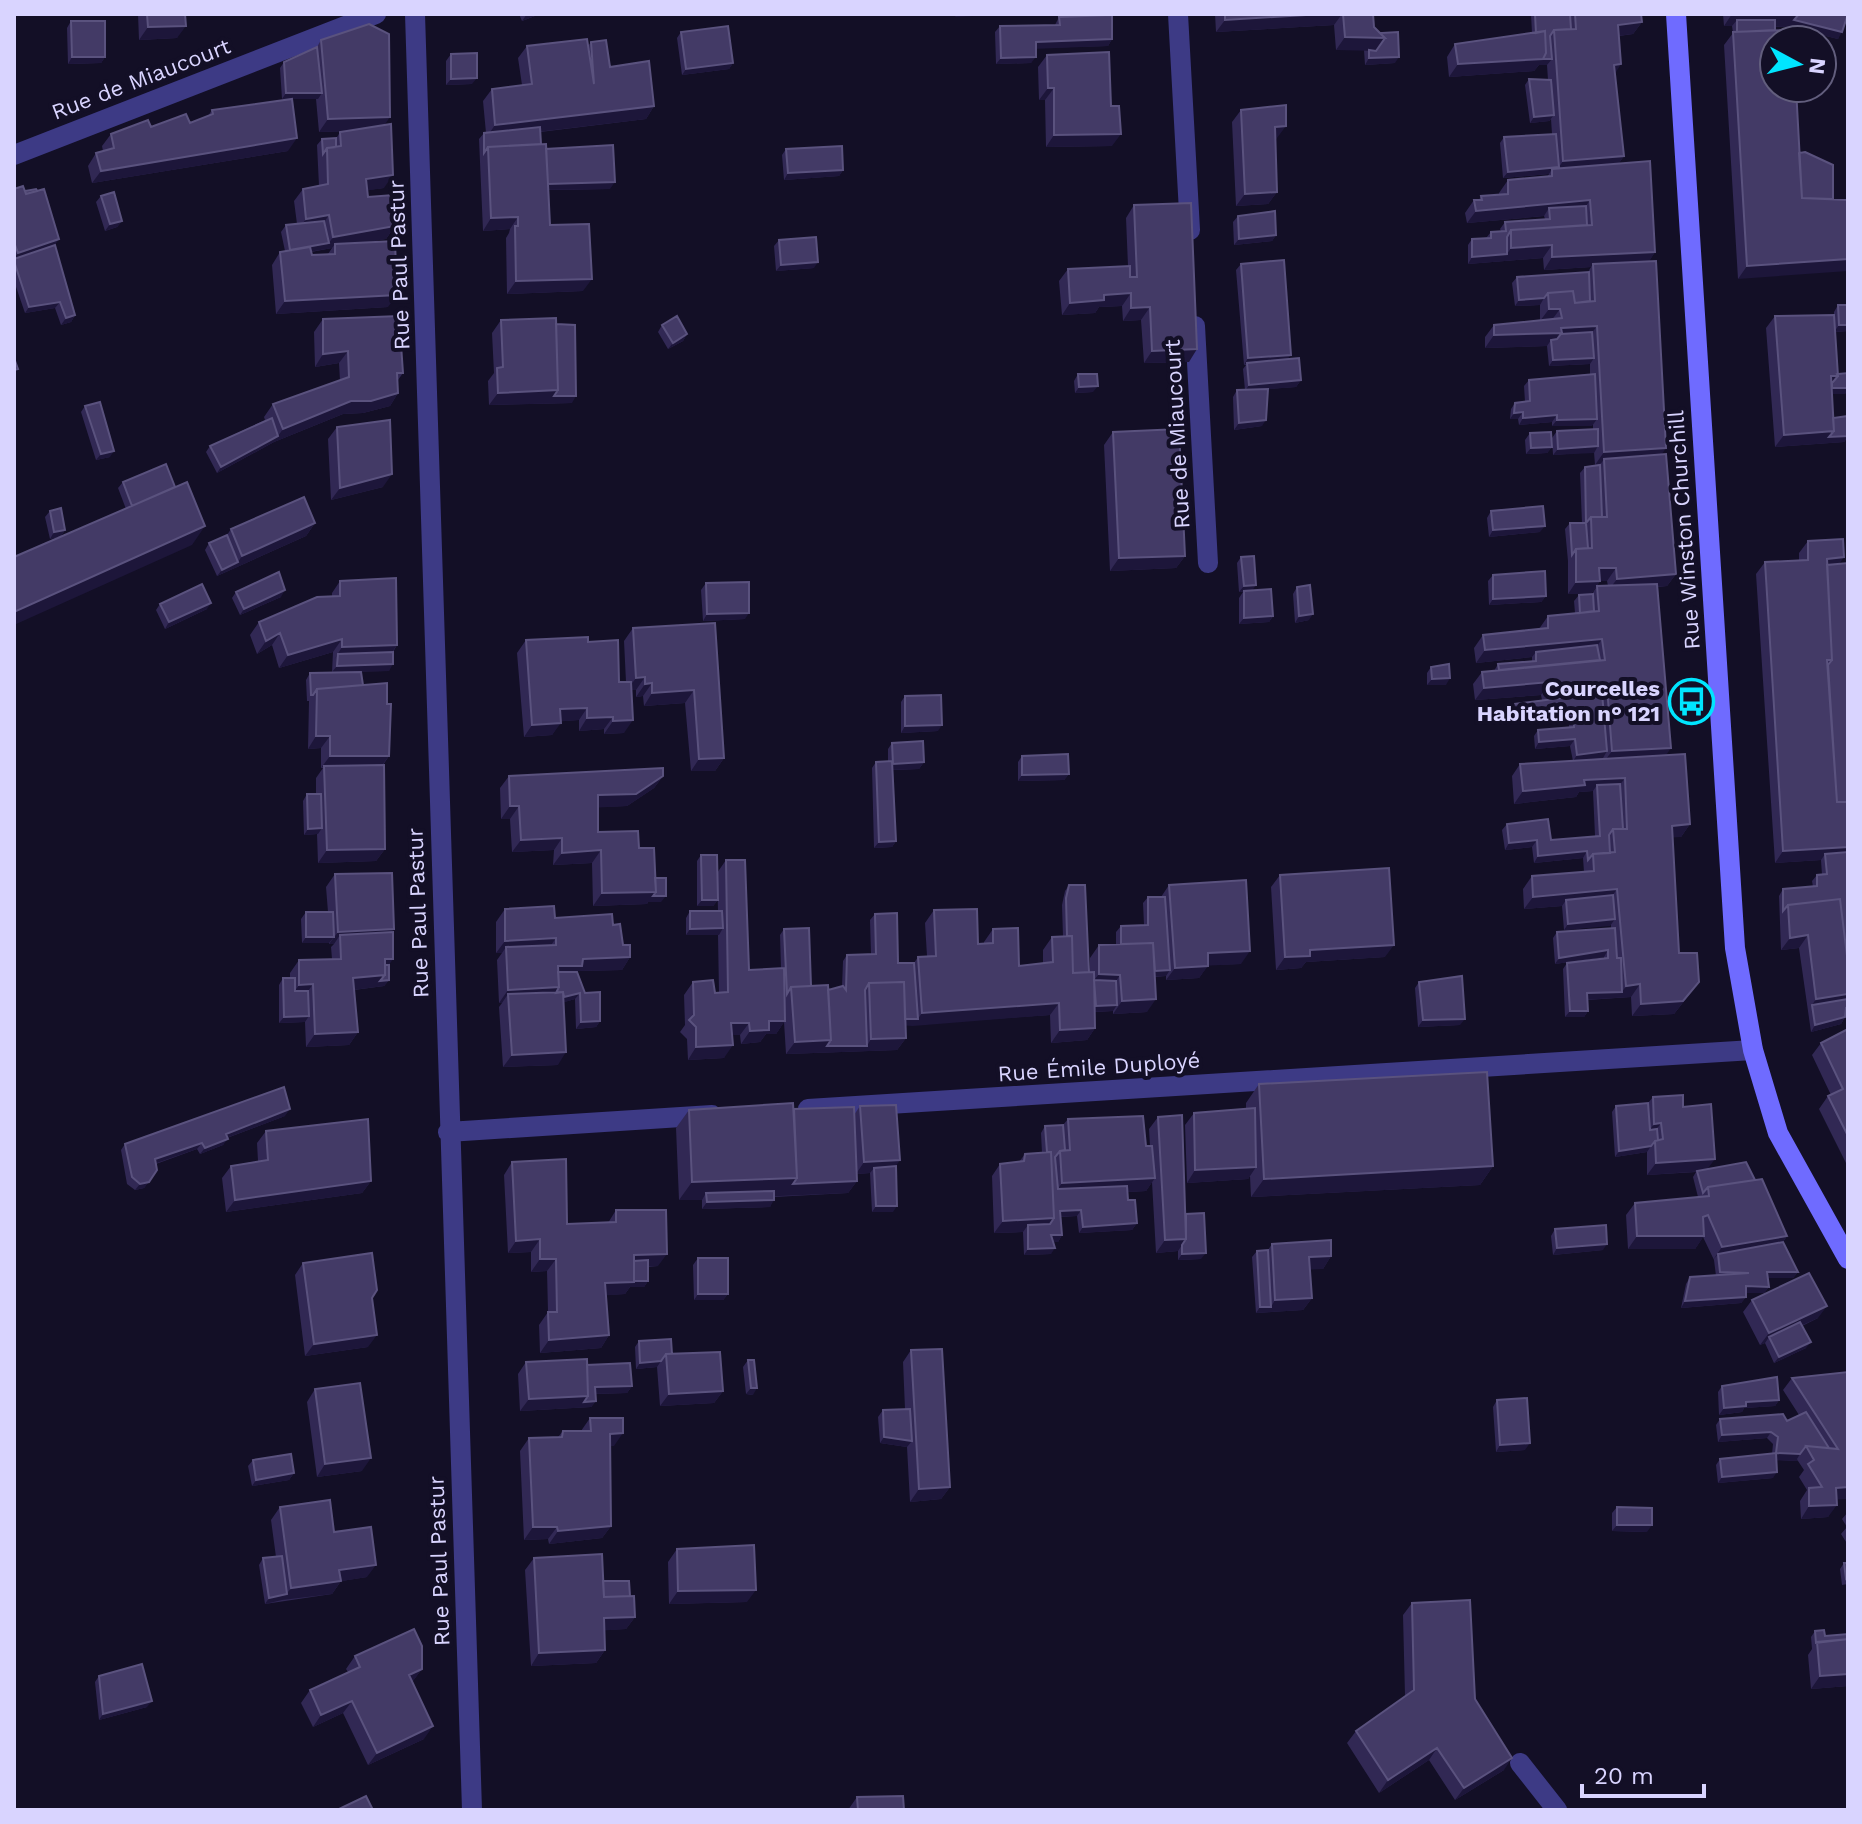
<svg xmlns="http://www.w3.org/2000/svg" width="1862" height="1824" viewBox="0 0 1862 1824" font-family="'Work Sans',sans-serif">
  <rect width="100%" height="100%" fill="#130f26"/>
  <g fill="none" stroke-linecap="round" stroke-linejoin="round">
    <!-- lane -->
    <path stroke="#3d3a85" stroke-width="20" d="M1520 1763 1557 1810"/>
    <!-- street -->
    <path stroke="#3d3a85" stroke-width="20" d="M415 14 472 1810
      M1178 14 1190 230
      M14 155 376 14
      M1195 326 1208 563
      M808 1109 1753 1050
      M448 1132 712 1115"/>
    <!-- secondary -->
    <path stroke="#6f6bff" stroke-width="20" d="M1676 14 1735 948 1753 1050 1778 1133 1848 1259"/>
  </g>
  <!-- wall -->
  <path fill="#312854" fill-rule="evenodd" d="M138 14H185L177 38 139 40Z
    M519 14H540L522 21Z
    M1215 14H1373L1374 27 1395 63 1365 65 1364 50H1336L1334 25 1216 32Z
    M1531 14H1641L1642 22 1633 34 1619 36 1615 74 1624 156 1619 163 1655 252 1649 261 1662 455 1676 574 1667 586 1658 587 1666 755 1690 824 1681 837H1672L1679 953 1699 982 1674 1014 1632 1016 1631 997 1587 1000 1588 1011 1584 1017H1565L1563 969 1567 963 1604 959V957L1555 964 1553 938 1557 932 1611 928V925L1564 930 1562 906 1524 909 1523 889 1532 876 1584 872 1583 858 1534 863 1532 847 1505 850 1502 830 1507 824 1551 840 1595 836 1593 791 1579 792 1576 797 1514 804 1512 776 1520 764 1573 761 1570 746 1535 749 1534 736 1538 730 1569 727V715L1503 723 1501 711 1505 705 1542 700 1541 695 1475 700 1473 684 1482 672 1494 671 1498 664 1532 661V657L1476 663 1474 648 1483 635 1539 629 1548 616 1575 613 1574 601 1579 595 1592 594 1597 586H1608L1607 581H1600L1591 594H1568V561L1565 529 1570 523H1582L1580 473 1585 467 1595 465 1594 452 1553 455 1552 438 1557 431 1593 429V425L1552 426V422L1519 425 1518 419H1510L1511 409 1515 403 1525 402 1524 386 1529 380 1590 374V364L1549 366 1547 346 1485 348V337L1494 325 1540 320V305L1515 306 1512 283 1517 277 1588 272 1591 267 1544 270 1543 258 1468 264V245L1472 239 1486 238 1491 232 1501 231 1500 229 1505 222 1545 219 1544 216 1467 223 1465 213 1474 200H1479L1481 196 1499 195V193L1508 180 1547 177 1549 174 1503 178 1500 143 1504 137 1552 134 1551 119 1549 121 1530 123 1525 85 1529 79 1548 80 1547 65H1539L1534 71 1449 77 1447 57 1455 44 1532 33Z
    M1723 14H1848L1838 39 1790 27H1775L1799 153 1833 199 1738 279 1724 45 1733 33 1732 26H1724Z
    M1059 17 1112 39 1108 46 1036 48 1031 63 996 64 995 32 1000 26 1055 25Z
    M71 21 105 57 101 63 68 64 67 28Z
    M681 32 733 63 729 69 682 75 677 38Z
    M321 40 384 125V188L367 190 368 197 395 226 386 239 365 242 388 307 276 314 272 265 280 252 285 251 281 232 286 225 297 224 294 201 303 189 319 186 317 145 322 139H336L340 132 349 131 319 132 316 99H292L288 151 92 183 88 166 96 153 103 151 102 146 111 134 151 127 190 123 208 116 212 110 291 99H282L280 68 284 62 317 47ZM332 248 328 254 312 255 311 252Z
    M591 42 610 67 654 106 646 119 540 132 541 144 546 149 610 189 549 190 550 225 583 291 507 294 506 238 509 233 510 229 483 231 479 139 484 133H486L483 101 492 89 522 85 518 58 527 46H588Z
    M451 54 472 84 446 85V61Z
    M1047 55 1112 146 1046 147 1045 100H1039L1038 67Z
    M1241 110 1277 138 1275 139 1277 192 1268 204 1236 206 1232 122Z
    M786 149 843 170 839 176 784 180 782 155Z
    M14 189 25 191 55 245 75 315 71 322 61 325 55 308 25 313 14 281Z
    M101 196 122 221 117 227 105 231 96 202Z
    M1134 205 1189 362 1144 363 1141 320 1123 321 1122 306 1099 307 1095 313 1062 315 1059 281 1068 269 1128 266 1126 218Z
    M1238 216 1276 235 1272 241 1234 245 1233 222Z
    M779 240 814 268 776 271 774 246Z
    M1241 264 1288 359 1301 380 1296 387 1268 389 1262 426 1234 430 1233 397 1237 390H1245L1243 369 1246 365H1244L1236 270Z
    M1838 305H1848V331L1835 332 1837 374 1848 373V389L1845 394H1832L1833 418 1848 416V437L1844 442 1775 447 1766 328 1775 316 1834 317V312Z
    M323 319 403 373 398 380V393L390 406 363 413 343 414 274 442 217 473 206 452 210 446 265 420 264 417 273 404 340 381 339 363 315 367 314 332Z
    M501 320 556 324 572 403 489 405 488 381 494 373 492 333Z
    M662 325 687 334 683 341 668 349 658 332Z
    M1078 374 1093 392 1075 393 1074 381Z
    M85 406 110 457 96 460 81 412Z
    M337 427 383 487 331 500 328 439Z
    M1113 432 1185 556 1176 568 1110 571 1104 445Z
    M1530 433 1552 447 1547 453 1526 454 1525 440Z
    M123 482 192 545 126 509 118 488Z
    M50 511 65 530 61 536 50 539 45 517Z
    M1491 511 1540 532 1489 537 1487 518Z
    M315 523 306 536 217 576 205 550 209 543 227 535 231 529Z
    M1808 541 1840 564 1848 1012 1846 1013 1845 1017 1841 1024 1811 1032 1799 948 1781 950 1779 896 1783 889 1813 887 1812 881 1817 875H1822L1821 860 1775 863 1756 574 1765 562 1799 560V553Z
    M1241 557 1252 591 1273 616 1269 622 1239 624V598L1243 592H1239L1237 563Z
    M1493 575 1546 596 1541 602 1489 605 1488 581Z
    M340 581 397 645 393 652 389 671 332 672 333 652 279 668 272 645 257 654 250 635 259 622 332 596V593Z
    M706 583 745 619 703 621 701 590Z
    M1297 587 1309 620 1295 623 1293 594Z
    M236 592 281 597 240 615 232 598Z
    M160 604 207 609 165 629 156 610Z
    M715 623 724 758 715 771H691L685 703 644 706 643 696 636 697V690H632L624 733 604 734V729L579 731V720L561 721 552 735 524 737 517 653 526 640 588 642 619 682H626L624 641 633 628Z
    M1431 667 1446 685H1427V673Z
    M310 673 363 685 389 756 383 765 385 849 376 861 318 863 317 834 304 835 303 801 307 794H316V778L323 768H321V748L308 749 309 701H307L306 680Z
    M905 696 938 731 901 733V702Z
    M892 743 924 762 919 769 893 770 896 841 892 847 874 848 872 768 876 762 888 761V749Z
    M1022 756 1069 774 1064 780 1018 781V762Z
    M509 776H663L654 788 627 806 598 807V832L639 848 655 878 661 902H648L647 904 593 906 592 863 553 865 554 850 512 852 510 819H501L500 788Z
    M701 855 718 900 713 906H697V861Z
    M726 860 749 970 781 968 780 935 784 929 811 986 828 990 842 987 843 961 847 955 871 954 870 920 875 914 898 963H914L918 957 927 956 925 923 934 910 978 944H984V942L993 929 1019 966 1043 963V950L1052 937H1063L1062 905 1065 891 1069 885 1090 972V958L1099 945H1116V932L1121 926 1144 925 1143 903 1148 897H1161L1169 885 1241 964 1208 965 1199 978 1166 980V976L1155 977 1147 1012 1113 1014V1011L1095 1012V1028L1087 1040 1051 1043 1050 1015 905 1025 906 1038 897 1050 786 1054 784 1022 776 1034H766L760 1042 741 1044 740 1035H732L724 1058 688 1060 687 1039 680 1032 685 1025 684 995 693 982 715 993H719L718 935H686V918L690 911H718L717 873Z
    M335 874 392 932 390 964 389 965V980L384 986 354 990 358 1032 349 1045 306 1047 305 1022 279 1023V985L283 978H290V973L299 960 332 959 331 947 334 944H329V943H302L301 919 306 912H328L326 887Z
    M1280 875 1385 957 1306 962 1301 968 1276 970 1271 887Z
    M505 909 555 918 613 925 630 957 622 970 578 971 577 972 585 993 600 1021 596 1027 576 1029 575 999 564 1002 558 1065 503 1067 499 1007 502 1003H499L497 960 502 953H496V922Z
    M1419 982 1460 1025 1418 1027 1415 988Z
    M1848 1029V1167L1819 1109 1828 1096 1831 1095 1812 1055 1821 1043Z
    M1259 1084 1493 1166 1480 1185 1251 1197 1250 1176 1248 1179 1187 1183 1185 1125 1194 1113 1246 1109V1103Z
    M1653 1097 1683 1107 1707 1169 1755 1180 1787 1236 1783 1242 1798 1272 1793 1278H1768L1769 1287 1764 1293H1746V1297L1741 1303 1681 1308 1686 1284 1690 1277 1716 1276 1714 1260 1703 1237 1695 1249H1628L1626 1215 1635 1203 1698 1197 1693 1177 1696 1172 1647 1175V1152L1615 1157 1612 1112 1616 1106 1648 1103Z
    M860 1106 896 1166 893 1212H872L870 1173 856 1174 857 1181 848 1193 774 1197 770 1207 702 1209V1200H679L676 1128 689 1110 794 1109 854 1115Z
    M285 1116 227 1138 223 1145 200 1154 197 1149 156 1164 157 1170 144 1188 135 1190 127 1184 121 1150 125 1144Z
    M1158 1117 1186 1214 1201 1259 1178 1260V1251L1156 1253 1152 1182 1146 1191 1127 1192 1128 1200 1137 1223 1132 1230 1079 1233 1077 1216 1061 1217 1062 1235 1058 1242H1053L1051 1254 1024 1255 1023 1232 994 1233 992 1176 1000 1164 1019 1162 1025 1154 1042 1153 1041 1133 1045 1126 1063 1125 1068 1119 1146 1146H1150L1149 1129Z
    M266 1131 371 1181 362 1193 226 1212 222 1178 231 1166 258 1161 257 1143Z
    M512 1162 567 1224 608 1223 616 1210 658 1266 648 1267V1281L644 1287H630L625 1294 606 1295 609 1335 601 1348 540 1353 539 1325 548 1312 547 1271 531 1272V1252L508 1253 504 1175Z
    M1555 1229 1603 1250 1553 1255 1551 1236Z
    M1272 1244 1331 1256 1323 1269H1310L1312 1298 1303 1310 1256 1313 1252 1257 1257 1251 1268 1250Z
    M698 1258 728 1294 723 1300H694L693 1265Z
    M303 1263 372 1298 368 1347 305 1356 295 1275Z
    M1752 1300 1818 1318 1802 1326 1806 1348 1774 1363 1765 1343 1760 1345 1743 1312Z
    M639 1341 672 1354 723 1391 714 1403 660 1406 657 1367 636 1369 635 1347Z
    M911 1350 950 1487 941 1499 910 1502 907 1447 880 1443 878 1417 883 1410 905 1409 903 1362Z
    M748 1360 753 1395 746 1394 743 1367Z
    M526 1362 587 1365 632 1386 627 1393 595 1394 596 1401 591 1407 520 1411 518 1374Z
    M1848 1372 1837 1500 1828 1517 1801 1519 1800 1501 1807 1490 1799 1477 1804 1470 1798 1461 1776 1460 1773 1478 1718 1483 1716 1465 1720 1459 1772 1454 1773 1444 1767 1438 1718 1442 1716 1425 1720 1419 1787 1421 1799 1415 1783 1390 1792 1378Z
    M1722 1386 1779 1400 1775 1406 1744 1408 1742 1412 1719 1415 1718 1392Z
    M315 1389 362 1471 317 1477 307 1402Z
    M1497 1400 1525 1450 1496 1452 1493 1407Z
    M590 1418 614 1446H610L611 1526 602 1538 549 1544 548 1539 524 1540 520 1451 529 1438 558 1437 563 1431H581Z
    M253 1460 294 1473 289 1480 252 1486 248 1466Z
    M280 1507 334 1532 367 1577 341 1581 332 1594 265 1604 259 1565 263 1558 276 1557 271 1520Z
    M1617 1507 1647 1532 1612 1531V1513Z
    M1848 1512V1545L1841 1534 1847 1527 1842 1519Z
    M677 1549 747 1602 669 1604 668 1562Z
    M534 1558 603 1581 630 1596 635 1617 626 1629 604 1630 605 1650 596 1663 531 1666 525 1570Z
    M1844 1563H1848V1584L1842 1585 1840 1569Z
    M1412 1603 1475 1699 1504 1770 1455 1800 1429 1760 1379 1793 1347 1743 1356 1731 1405 1696 1403 1615Z
    M1815 1631 1825 1636 1848 1634V1686L1811 1689 1808 1655 1812 1649 1811 1637Z
    M355 1656 422 1669 412 1682 424 1739 368 1765 343 1713 313 1727 301 1703 310 1690 348 1672 346 1669Z
    M99 1676 147 1707 99 1720 95 1682Z
    M857 1797 904 1810H848Z"/>
  <!-- shaded-wall -->
  <path fill="#1d163a" d="M527 14H540L522 21Z
    M957 14H1008L955 17Z
    M1322 14H1342L1334 25 1216 32 1225 20Z
    M1732 14H1799L1842 32 1838 39 1790 27 1737 26V20L1732 26H1724Z
    M1642 22 1633 34 1609 37 1618 25Z
    M186 26 177 38 139 40 148 27Z
    M1345 37 1385 38 1376 51 1336 50Z
    M1112 39 1108 46 1032 49 1036 42Z
    M72 57H105L101 63 68 64Z
    M1036 57 1031 63 996 64 1001 58Z
    M1399 57 1395 63 1365 65 1369 58Z
    M1543 59H1552L1547 65H1539L1534 71 1449 77 1458 64Z
    M733 63 729 69 682 75 686 69Z
    M1621 64 1613 77 1614 65Z
    M477 78 472 84 446 85 451 79Z
    M1048 88H1054L1045 100H1039Z
    M286 93H322L318 99H282Z
    M654 106 646 119 486 138 495 125Z
    M1554 115 1549 121 1530 123 1534 117Z
    M390 117 381 130 319 132 328 119Z
    M1286 126 1277 138 1266 139 1275 127Z
    M1121 134 1112 146 1046 147 1054 135Z
    M297 138 288 151 92 183 101 171Z
    M1624 156 1615 169H1552L1549 174 1503 178 1508 172 1559 167 1563 161Z
    M843 170 839 176 784 180 788 173Z
    M393 175 384 188 357 192 366 179Z
    M615 182 610 189 538 190 542 184Z
    M1277 192 1268 204 1236 206 1245 194Z
    M1590 200 1582 212 1549 208 1544 216 1467 223 1476 211Z
    M329 215 320 228 297 231 306 219Z
    M518 217 510 229 483 231 491 218Z
    M122 221 117 227 105 231 110 224Z
    M395 226 386 239 335 247V244L332 248 286 256 290 250 329 243 333 237Z
    M1276 235 1272 241 1234 245 1239 239Z
    M59 239 50 252 14 261V258L18 253Z
    M1552 245 1543 258 1468 264 1472 257 1507 254 1511 248Z
    M1655 252 1647 265 1593 264 1591 267 1544 270 1552 257Z
    M1848 259V271L1738 279 1747 266Z
    M818 262 814 268 776 271 781 265Z
    M592 279 583 291 507 294 516 281Z
    M1131 293 1122 306 1099 307 1095 313 1062 315 1070 303 1104 295Z
    M397 295 388 307 276 314 285 301Z
    M1544 298 1540 305 1515 306 1519 300Z
    M60 302 55 308 25 313 29 307Z
    M1150 307 1141 320 1123 321 1131 308Z
    M1549 309H1560L1551 321H1540Z
    M75 315 71 322 61 325 66 318Z
    M1839 325H1848V331L1834 332Z
    M1597 326 1588 338 1551 340 1547 346 1485 348 1494 335Z
    M687 334 683 341 668 349 673 343Z
    M1197 349 1189 362 1144 363 1152 351Z
    M348 351 339 363 315 367 323 354Z
    M1291 355 1286 361 1247 363 1244 365 1248 358Z
    M1594 358 1590 364 1549 366 1553 360Z
    M1831 376H1838L1848 388 1845 394H1823Z
    M1301 380 1296 387 1245 391 1249 385Z
    M1098 386 1093 392 1075 393 1079 387Z
    M558 390 576 396 572 403 489 405 498 393Z
    M398 393 390 406 363 413 343 414 274 442 217 473 221 467 278 436 283 429 351 401Z
    M1523 412 1518 419H1510L1514 413Z
    M1557 415 1552 422 1519 425 1523 418Z
    M1597 419 1592 426H1552L1557 420Z
    M1266 420 1262 426 1234 430 1239 423Z
    M1834 431 1848 436 1844 442 1775 447 1784 435Z
    M1598 446 1594 453 1553 455 1558 449Z
    M1552 447 1547 453 1526 454 1531 448Z
    M1666 448 1658 460 1604 459 1600 465H1595L1604 452Z
    M114 451 110 457 96 460 101 454Z
    M392 474 383 487 331 500 340 488Z
    M315 523 306 536 217 576 222 570 238 562 242 556Z
    M205 526 192 545 14 625V612Z
    M1545 526 1540 532 1489 537 1493 530Z
    M65 530 61 536 50 539 54 532Z
    M1185 556 1176 568 1110 571 1119 558Z
    M1844 557 1835 570 1823 571 1827 559Z
    M1599 568H1616L1607 581H1591Z
    M1676 574 1667 586 1608 591 1617 579Z
    M1600 581 1591 594H1568L1576 582Z
    M1256 585 1252 591 1239 592 1244 586Z
    M285 590 281 597 240 615 244 609Z
    M1546 596 1541 602 1489 605 1493 599Z
    M211 603 207 609 165 629 169 622Z
    M749 613 745 619 703 621 707 614Z
    M1313 614 1309 620 1295 623 1299 616Z
    M1273 616 1269 622 1239 624 1244 618Z
    M280 633 272 645 257 654 266 641Z
    M342 639 333 652 279 668 288 655Z
    M1602 639 1593 652H1536L1532 657 1476 663 1485 650Z
    M397 645 388 658 338 654 334 660 342 647Z
    M393 664 389 671 332 672 337 666Z
    M645 677 636 690H627L636 678Z
    M1450 678 1446 685H1427L1432 679Z
    M1550 682 1541 695 1475 700 1484 688Z
    M652 683 643 696 636 697 645 684Z
    M1607 687 1598 700 1542 705 1551 693Z
    M694 690 685 703 644 706 652 693Z
    M587 708 579 720 552 722 560 709Z
    M1573 709 1569 715 1503 723 1507 717Z
    M613 717 604 729 579 731 587 718Z
    M633 720 624 733 604 734 613 721Z
    M561 723 552 735 524 737 532 725Z
    M942 725 938 731 901 733 905 726Z
    M316 736H330L321 748 308 749Z
    M1575 739 1570 746 1535 749 1539 742Z
    M1671 748 1662 761 1603 763 1612 751Z
    M1607 751 1603 758 1573 761 1577 755Z
    M330 756H389L380 768 324 766 321 768Z
    M724 758 715 771H691L699 759Z
    M924 762 919 769 888 770 893 764Z
    M1069 774 1064 780 1018 781 1022 775Z
    M663 776 654 788 627 806 589 808 598 795Z
    M1625 778 1616 790 1597 785 1593 791 1579 792 1576 797 1514 804 1523 791 1584 780Z
    M510 806H519L510 819H501Z
    M1690 824 1681 837 1663 838 1672 826Z
    M322 828 318 834 304 835 308 829Z
    M562 838 554 850 512 852 521 840Z
    M1537 840 1532 847 1505 850 1509 843Z
    M896 841 892 847 874 848 879 842Z
    M1848 847V857L1825 854 1821 860 1775 863 1783 851Z
    M385 849 376 861 318 863 327 850Z
    M601 850 592 863 553 865 562 853Z
    M1587 851 1583 858 1534 863 1538 856Z
    M1617 889 1608 902 1566 900 1562 906 1524 909 1533 897Z
    M656 892 666 896 661 902H648L647 904 593 906 602 893Z
    M702 900H718L713 906H697Z
    M1615 919 1610 926 1564 930 1568 924Z
    M723 928 719 935H686L690 929Z
    M394 929 385 941 340 935 334 944H329L338 932Z
    M1808 935 1799 948 1781 950 1790 938Z
    M306 937H334L329 943H302Z
    M556 938 547 951 506 947 502 953H496L505 941Z
    M1394 945 1385 957 1306 962 1301 968 1276 970 1285 957 1310 950Z
    M1608 950 1604 957 1555 964 1559 958Z
    M1250 951 1241 964 1200 966 1208 953Z
    M630 957 622 970 578 971 573 979H554L558 966 583 959Z
    M394 958 384 971 385 959Z
    M1208 966 1199 978 1166 980 1175 968Z
    M1170 970 1166 976 1145 977 1150 971Z
    M1099 974 1120 975 1112 987 1094 980Z
    M385 975 376 987 345 991 353 978Z
    M389 980 384 986 376 987 380 981Z
    M1699 982 1674 1014 1632 1016 1641 1004Z
    M313 984 304 997 290 998 299 985Z
    M1640 984 1631 997 1582 1000 1587 993 1622 992 1626 986Z
    M559 987 550 1000 508 994 502 1003H499L508 990Z
    M580 993 575 999 555 1005 559 998Z
    M1848 994V999L1813 1011 1812 1005 1816 999Z
    M1156 999 1147 1012 1113 1014 1122 1001Z
    M1059 1003 1050 1015 913 1026 922 1013Z
    M1117 1005 1113 1011 1091 1012 1096 1006Z
    M1570 1011H1588L1584 1017H1565Z
    M309 1016 305 1022 279 1023 284 1017Z
    M1845 1017 1841 1024 1811 1032 1815 1025Z
    M900 1019H918L913 1026 896 1025Z
    M1465 1019 1460 1025 1418 1027 1423 1020Z
    M600 1021 596 1027 576 1029 581 1022Z
    M769 1021H785L776 1034H766L760 1042 741 1044 750 1031Z
    M731 1023H749L740 1035H722Z
    M1095 1028 1087 1040 1051 1043 1060 1030Z
    M358 1032 349 1045 306 1047 315 1034Z
    M906 1038 897 1050 786 1054 795 1042 831 1040 867 1046 871 1039Z
    M733 1045 724 1058 688 1060 696 1047Z
    M566 1052 558 1065 503 1067 512 1055Z
    M290 1109 285 1116 221 1140 226 1134Z
    M1661 1123 1652 1136 1645 1137 1654 1124Z
    M228 1139 223 1145 200 1154 205 1148Z
    M202 1143 197 1149 151 1165 155 1159Z
    M1651 1146 1647 1152 1615 1157 1619 1151Z
    M1715 1159 1706 1171 1647 1175 1656 1163Z
    M900 1160 892 1172 874 1168 870 1173 856 1174 864 1162Z
    M1493 1166 1480 1185 1251 1197 1264 1179Z
    M1256 1167 1248 1179 1187 1183 1195 1170Z
    M797 1178 857 1181 848 1193 707 1199 706 1193 702 1200H679L692 1182Z
    M1155 1178 1146 1191 1053 1196 1062 1183Z
    M371 1181 362 1193 226 1212 235 1200Z
    M149 1182 144 1188 135 1190 140 1184Z
    M774 1200 770 1207 702 1209 707 1202Z
    M876 1206H897L893 1212H872Z
    M1081 1210 1077 1216 1056 1217 1060 1211Z
    M1054 1218 1045 1231 1028 1225 1023 1232 994 1233 1003 1221Z
    M1137 1223 1132 1230 1079 1233 1083 1227Z
    M1051 1235H1062L1058 1242H1047Z
    M1637 1236H1704L1695 1249H1628Z
    M1787 1236 1778 1249 1718 1254 1713 1260 1722 1247Z
    M540 1239 531 1252 508 1253 516 1241Z
    M1186 1239 1178 1251 1156 1253 1165 1240Z
    M1607 1244 1603 1250 1553 1255 1557 1248Z
    M1055 1248 1051 1254 1024 1255 1028 1249Z
    M1206 1253 1201 1259 1178 1260 1182 1254Z
    M667 1254 658 1266 629 1267 634 1255Z
    M1331 1256 1323 1269 1300 1270 1309 1257Z
    M540 1259H556L547 1271 531 1272Z
    M1767 1272H1798L1793 1278H1763Z
    M630 1281H648L644 1287H630L625 1294 597 1296 605 1283Z
    M1746 1286 1769 1287 1764 1293H1741Z
    M698 1294H728L723 1300H694Z
    M1746 1297 1741 1303 1681 1308 1685 1301Z
    M1312 1298 1303 1310 1256 1313 1260 1307H1271L1275 1300Z
    M1827 1306 1818 1318 1770 1340 1769 1337 1765 1343 1760 1345 1769 1333Z
    M377 1335 368 1347 305 1356 314 1344Z
    M609 1335 601 1348 540 1353 549 1340Z
    M1811 1342 1806 1348 1774 1363 1779 1357Z
    M661 1361 657 1367 636 1369 640 1363Z
    M632 1386 627 1393 591 1394 595 1387Z
    M751 1388H757L753 1395 746 1394Z
    M723 1391 714 1403 660 1406 669 1394Z
    M588 1396 596 1401 591 1407 520 1411 529 1399Z
    M1779 1400 1775 1406 1744 1408 1742 1412 1719 1415 1724 1408 1746 1402Z
    M1771 1432 1767 1438 1718 1442 1722 1435Z
    M623 1433 614 1446H602L610 1434Z
    M884 1437 912 1441 907 1447 880 1443Z
    M1530 1443 1525 1450 1496 1452 1500 1445Z
    M1776 1453 1800 1454 1797 1459 1798 1461 1771 1460Z
    M371 1458 362 1471 317 1477 325 1464Z
    M1777 1472 1773 1478 1718 1483 1722 1477Z
    M294 1473 289 1480 252 1486 256 1480Z
    M950 1487 941 1499 910 1502 919 1489Z
    M1848 1487V1499L1828 1500 1836 1488Z
    M1837 1505 1828 1517 1801 1519 1809 1506Z
    M1617 1525H1652L1647 1532 1612 1531Z
    M611 1526 602 1538 549 1544 558 1531Z
    M533 1527H557L548 1539 524 1540Z
    M376 1565 367 1577 330 1583 339 1570Z
    M341 1581 332 1594 282 1600 291 1588Z
    M756 1590 747 1602 669 1604 678 1591Z
    M287 1594 282 1600 265 1604 269 1598Z
    M635 1617 626 1629 595 1631 604 1618Z
    M605 1650 596 1663 531 1666 539 1653Z
    M422 1669 413 1681 400 1687 409 1675Z
    M1848 1674V1686L1811 1689 1820 1676Z
    M152 1701 147 1707 99 1720 103 1714Z
    M352 1701 343 1713 313 1727 321 1715Z
    M433 1726 424 1739 368 1765 377 1753Z
    M1437 1748 1429 1760 1379 1793 1388 1780Z
    M1512 1758 1504 1770 1455 1800 1464 1788Z"/>
  <!-- building -->
  <path fill="#433a66" stroke="#5a527e" stroke-width="2" d="M147 14H185L186 26 148 27Z
    M1225 14H1322L1225 20Z
    M1343 14H1373L1374 27 1385 38 1345 37Z
    M1535 14H1570L1571 29 1554 30 1550 36 1552 59H1543L1546 53 1545 31 1536 33Z
    M1575 14H1641L1642 22 1618 25 1621 64 1614 65 1624 156 1563 161 1554 30 1576 29Z
    M1799 14H1848L1842 32 1794 20Z
    M1112 15V39L1036 42V57L1001 58 1000 26 1060 25 1059 17Z
    M1737 20H1775V30L1737 32Z
    M71 21H105V57H72Z
    M369 24 389 34 390 117 328 119 321 40Z
    M728 26 733 63 686 69 681 32Z
    M1785 30 1787 40H1774V88H1796L1802 198 1848 200V259L1747 266 1733 32Z
    M1545 31 1546 53 1543 59 1458 64 1455 44Z
    M1398 32 1399 57 1369 58V50L1376 51 1385 38 1380 33Z
    M587 39 594 84 591 42 606 40 610 67 649 61 654 106 495 125 492 89 532 84 527 46Z
    M317 47 322 93H286L284 62Z
    M1109 52 1111 106H1119L1121 134 1054 135V88H1048L1047 55Z
    M477 53V78L451 79V54Z
    M1529 79 1551 80 1554 115 1534 117Z
    M292 99 297 138 101 171 96 153 114 148 111 134 148 120 151 127 186 114 190 123 213 114 212 110Z
    M1286 105V126L1275 127 1277 192 1245 194 1241 110Z
    M391 124 393 175 366 179 368 197 393 195 395 226 333 237 329 215 306 219 303 189 328 184 327 148 341 146 340 132Z
    M540 127 541 144 488 147 484 153V133Z
    M1556 134 1559 167 1508 172 1504 137Z
    M336 138V147L327 148 323 154 322 139Z
    M546 144 550 225 589 224 592 279 516 281 515 226H518V217L491 218 488 147Z
    M613 145 615 182 548 184 546 149Z
    M842 146 843 170 788 173 786 149Z
    M1805 152 1833 165V199L1802 198 1799 153Z
    M1650 161 1655 252 1552 257V245L1511 248V230L1592 225 1590 200 1476 211 1474 200H1482L1481 196 1508 194V180L1552 176V169Z
    M23 186 26 194 44 189 59 239 18 253 14 242V189Z
    M36 189 37 191 26 194 25 191Z
    M114 192 122 221 110 224 101 196Z
    M1191 203 1197 349 1152 351 1150 307 1131 308V293L1104 295V300L1070 303 1068 269 1130 266V277H1137L1134 205Z
    M1586 206 1587 225 1511 230 1507 237V254L1472 257V239L1491 238V232L1506 231 1505 222 1550 219 1549 208Z
    M1275 211 1276 235 1239 239 1238 216Z
    M324 221 329 243 290 250 286 225Z
    M816 237 818 262 781 265 779 240Z
    M395 241 397 295 285 301 280 252 310 247 312 255 335 254V244Z
    M55 245 75 315 66 318 60 302 29 307 14 261V259Z
    M1284 260 1291 355 1248 358 1241 264Z
    M1656 261 1666 448 1604 452 1597 326 1561 328 1562 333 1494 335V325L1562 318 1560 309H1549L1548 293 1573 291 1575 303 1595 301 1593 264Z
    M1589 272 1590 301 1575 303 1573 291 1548 293 1544 298 1519 300 1517 277Z
    M1838 305H1848V325H1839Z
    M1834 315 1838 376H1831L1834 431 1784 435 1775 316Z
    M399 316 403 373H397L398 393 371 401H351L283 429 273 404 349 377 348 351 323 354V319Z
    M677 316 687 334 673 343 662 325Z
    M556 318 558 390 498 393 497 368 503 367 501 320Z
    M556 324 575 325 576 396H554L558 390Z
    M1592 332 1594 358 1553 360 1551 340 1557 339 1561 334Z
    M14 358 18 369 14 370Z
    M1299 358 1301 380 1249 385 1247 363Z
    M1848 373V388H1832V382H1833L1838 376 1837 374Z
    M1078 374H1097L1098 386 1079 387Z
    M1595 374 1597 419 1557 420V415L1523 418V412L1514 413 1515 403 1530 401 1529 380Z
    M1268 389 1266 420 1239 423 1237 390Z
    M100 402 114 451 101 454 85 406Z
    M1848 416V436L1829 437 1834 431 1833 418Z
    M272 418 278 436 221 467 210 446Z
    M390 420 392 474 340 488 337 427Z
    M1179 429 1185 556 1119 558 1113 432Z
    M1598 429V446L1558 449 1557 431Z
    M1551 432 1552 447 1531 448 1530 433Z
    M1666 454 1676 574 1617 579 1616 568H1599L1600 581 1576 582V549L1592 548 1591 517H1607L1604 459Z
    M166 464 175 487 132 506 123 482Z
    M1600 465 1602 517H1591L1586 523 1585 467Z
    M187 482 205 526 14 612V557Z
    M304 497 315 523 242 556 231 529Z
    M1543 506 1545 526 1493 530 1491 511Z
    M61 508 65 530 54 532 50 511Z
    M1570 523H1586L1588 548 1576 549 1572 555Z
    M227 535 238 562 222 570 209 543Z
    M1843 539 1844 557 1827 559 1832 660H1827L1837 802H1848V847L1783 851 1765 562 1808 560V541Z
    M1254 556 1256 585 1244 586 1241 557Z
    M1848 563V802H1837L1828 665 1832 660 1827 565Z
    M1545 571 1546 596 1493 599V575Z
    M279 572 285 590 244 609 236 592Z
    M396 578 397 645 342 647V639L288 655 280 633 266 641 259 622 317 597 340 596V581Z
    M749 582V613L707 614 706 583Z
    M202 584 211 603 169 622 160 604Z
    M1657 584 1671 748 1612 751 1607 687 1551 693 1550 682 1484 688 1482 672 1605 660 1602 639 1485 650 1483 635 1548 628V616L1599 611 1597 586Z
    M1310 585 1313 614 1299 616 1297 587Z
    M1271 589 1273 616 1244 618V591Z
    M1593 594 1594 611 1580 613 1579 595Z
    M715 623 724 758 699 759 694 690 652 693V683L645 684V677L636 678 633 628Z
    M588 637V642L618 640 619 682H631L633 720 613 721V717L587 718V708L560 709 561 723 532 725 526 640Z
    M1597 645 1600 660 1499 670 1498 664 1536 661V652Z
    M393 652V664L337 666 338 654Z
    M1449 664 1450 678 1432 679 1431 667Z
    M361 672 363 685 317 689 313 695H311L310 673Z
    M387 683V704H391L389 756H330V736H316L317 689Z
    M1602 693 1607 751 1577 755 1575 739 1539 742 1538 730 1574 727 1573 709 1507 717 1505 705Z
    M941 695 942 725 905 726V696Z
    M923 741 924 762 893 764 892 743Z
    M1068 754 1069 774 1022 775V756Z
    M1685 754 1690 824 1672 826 1677 917 1679 953H1697L1699 982 1683 1001 1641 1004 1640 984 1626 986 1617 889 1533 897 1532 876 1594 871 1593 854 1615 852 1613 829H1627L1625 778 1584 780 1585 785 1523 791 1520 764Z
    M892 761 896 841 879 842 876 762Z
    M384 765 385 849 327 850 324 766Z
    M663 768V776L636 794 598 795V832L638 831 639 848H654L656 892 602 893 601 850 562 853V838L521 840 519 806H510L509 776Z
    M1620 784 1623 829H1613L1609 835 1610 853 1593 854 1588 860 1587 851 1538 856 1537 840 1509 843 1507 824 1548 819 1551 840 1600 836 1597 785Z
    M307 794H321L322 828 308 829Z
    M1848 852V964L1840 899 1788 905 1783 911V889L1817 886V875L1827 874 1825 854Z
    M701 855H717L718 900H702Z
    M726 860H745L749 970 784 968 785 1021H769V1030L750 1031 749 1023H731L733 1045 696 1047V1027L689 1020 694 1015 693 982 713 980 715 993 728 992Z
    M1389 868 1394 945 1310 950V956L1285 957 1280 875Z
    M392 873 394 929 338 932 335 874Z
    M655 878H666V896H653L656 892Z
    M1246 880 1250 951 1208 953V966L1175 968 1169 885Z
    M1069 885H1085L1089 972 1073 973 1072 936H1067L1066 898Z
    M1613 895 1615 919 1568 924 1566 900Z
    M1148 897H1165L1170 970 1155 971 1153 943 1121 944V926L1148 925Z
    M1840 899 1848 964V994L1816 999 1808 935 1790 938 1788 905Z
    M554 906 555 918 612 914 613 925 620 924 623 945H630V957L583 959 582 966H558L559 987 508 990 506 947 556 945V938L505 941V909Z
    M977 909 978 944 993 943V929L1018 928 1019 966 1053 962 1052 937 1072 936 1073 973 1094 972 1095 1028 1060 1030 1059 1003 922 1013 918 957 936 956 934 910Z
    M690 911H722L723 928 690 929Z
    M306 912H333L334 937H306Z
    M897 913 898 963H914L918 1019H905L904 982 869 983 865 990 867 1046H827L831 1040 828 990 843 986 846 990 847 955 876 954 875 914Z
    M809 928 811 986 791 987 787 994 784 929Z
    M1615 928 1617 958H1621L1622 992 1587 993 1588 1011H1570L1567 963 1608 958V950L1559 958 1557 932Z
    M393 932V959H385V975L353 978 358 1032 315 1034 313 984 299 985V960L341 959 340 935Z
    M1153 943 1156 999 1122 1001 1120 975 1099 974V945Z
    M385 965H389V980L380 981 385 975Z
    M558 972H577L585 993 600 992V1021L581 1022 580 993 564 997 563 992 556 993 559 987Z
    M1462 976 1465 1019 1423 1020 1419 982Z
    M283 978H295V991H308L309 1016 284 1017Z
    M1094 980 1116 981 1117 1005 1096 1006Z
    M904 982 906 1038 871 1039 869 983Z
    M828 985 831 1040 795 1042 791 987Z
    M563 992 566 1052 512 1055 508 994Z
    M1848 999V1008H1846L1845 1017 1815 1025 1812 1005Z
    M1848 1029V1136L1828 1096 1843 1089 1821 1043Z
    M1487 1072 1493 1166 1264 1179 1259 1084Z
    M284 1087 290 1109 226 1134 228 1139 205 1148 202 1143 155 1159 157 1170 149 1182 140 1184 132 1177 125 1144Z
    M1683 1095V1107L1711 1104 1715 1159 1656 1163 1655 1141 1663 1139 1661 1123 1654 1124 1653 1097Z
    M793 1103 797 1178 692 1182 689 1110Z
    M1648 1103 1650 1130 1657 1129 1658 1140 1655 1141 1651 1146 1619 1151 1616 1106Z
    M896 1105 900 1160 864 1162 860 1106Z
    M854 1107 857 1181 793 1184 797 1178 794 1109Z
    M1255 1108 1256 1167 1195 1170 1194 1113Z
    M1182 1115 1186 1239 1165 1240 1158 1117Z
    M1143 1116 1146 1146H1152L1155 1178 1062 1183 1060 1151 1070 1150 1068 1119Z
    M368 1119 371 1181 235 1200 231 1166 268 1160 266 1131Z
    M1063 1125 1065 1150 1060 1151 1055 1157 1058 1189 1127 1186 1128 1200H1135L1137 1223 1083 1227 1081 1210 1060 1211 1062 1235H1051L1055 1248 1028 1249V1225L1050 1224 1054 1218 1051 1152H1047L1045 1126Z
    M1051 1152 1054 1218 1003 1221 1000 1164 1024 1161 1025 1154Z
    M566 1159 567 1224 616 1222V1210H666L667 1254 634 1255V1282L605 1283 609 1335 549 1340 548 1312H557L556 1259H540V1239L516 1241 512 1162Z
    M1746 1162 1755 1180 1708 1187 1703 1193 1697 1171Z
    M896 1166 897 1206H876L874 1168Z
    M1762 1179 1787 1236 1722 1247 1708 1215 1703 1217 1704 1236H1637L1635 1203 1709 1196 1708 1187Z
    M774 1191V1200L707 1202 706 1193Z
    M1204 1213 1206 1253 1182 1254V1245L1186 1239V1214Z
    M1606 1225 1607 1244 1557 1248 1555 1229Z
    M1331 1240V1256L1309 1257 1312 1298 1275 1300 1272 1244Z
    M1783 1242 1798 1272H1767L1769 1287 1746 1286V1297L1685 1301 1690 1277 1749 1273 1720 1272 1718 1254Z
    M1268 1250 1271 1307H1260L1257 1251Z
    M372 1253 377 1290 372 1298 377 1335 314 1344 303 1263Z
    M698 1258H728V1294H698Z
    M648 1260V1281H634V1261Z
    M1809 1273 1827 1306 1769 1333 1752 1300Z
    M1800 1322 1811 1342 1779 1357 1769 1337Z
    M671 1339 672 1354H666L661 1361 640 1363 639 1341Z
    M942 1349 950 1487 919 1489 911 1350Z
    M720 1352 723 1391 669 1394 666 1354Z
    M587 1359 588 1396 529 1399 526 1362Z
    M748 1360H754L757 1388H751Z
    M630 1363 632 1386 595 1387 596 1401 584 1402 588 1396 587 1365Z
    M1848 1372V1487L1836 1488 1837 1505 1809 1506V1488L1822 1487 1808 1464 1814 1460 1806 1446 1838 1449 1792 1378Z
    M1777 1377 1779 1400 1746 1402V1406L1724 1408 1722 1386Z
    M360 1383 371 1458 325 1464 315 1389Z
    M1527 1398 1530 1443 1500 1445 1497 1400Z
    M910 1409 912 1441 884 1437 883 1410Z
    M1806 1412 1829 1448 1806 1446 1800 1454 1776 1453 1778 1437 1771 1432 1722 1435 1720 1419 1783 1414 1787 1421Z
    M590 1418H623V1433L610 1434 611 1526 558 1531 557 1527H533L529 1438 562 1437 563 1431H591Z
    M1776 1453 1777 1472 1722 1477 1720 1459Z
    M291 1454 294 1473 256 1480 253 1460Z
    M330 1500 334 1532 371 1527 376 1565 339 1570 341 1581 291 1588 280 1507Z
    M1617 1507 1652 1508V1525H1617Z
    M754 1545 756 1590 678 1591 677 1549Z
    M602 1554 604 1597 634 1596 635 1617 604 1618 605 1650 539 1653 534 1558Z
    M282 1556 287 1594 269 1598 263 1558Z
    M1844 1563H1848V1578L1846 1579Z
    M603 1581H629L630 1596 604 1597Z
    M1470 1600 1475 1699 1512 1758 1464 1788 1437 1748 1388 1780 1356 1731 1414 1690 1412 1603Z
    M414 1629 422 1646V1669L409 1675 433 1726 377 1753 352 1701 321 1715 310 1690 360 1667 355 1656Z
    M1824 1630 1825 1636 1848 1634V1639L1816 1643 1815 1631Z
    M1848 1639V1674L1820 1676 1817 1642Z
    M142 1664 152 1701 103 1714 99 1676Z
    M366 1796 373 1810H337Z
    M903 1796 904 1810H858L857 1797Z"/>
  <!-- icons -->
  <defs>
    <symbol id="bus-ring" viewBox="-11 -11 22 22"><circle r="9.5" fill="#130f26" stroke="#00e5ff" stroke-width="1.5"/><path d="M-5-6H5V4H4V6H2V4H-2V6H-4V4H-5ZM-3.5-4V0h7V-4ZM-3.5 1.2v1.5H-2V1.2ZM2 1.2v1.5H3.5V1.2Z" fill="#00e5ff"/></symbol>
  </defs>
  <g fill-rule="evenodd">
    <use href="#bus-ring" x="1666" y="676" width="51" height="51"/>
  </g>
  <g text-anchor="middle" dominant-baseline="central" stroke-width="8" stroke-linejoin="round" paint-order="stroke">
    <!-- street labels -->
    <g font-size="22" fill="#d9d4ff" stroke="#130f26">
      <text transform="translate(141 79) rotate(-21)">Rue de Miaucourt</text>
      <text transform="translate(399 265) rotate(-92)">Rue Paul Pastur</text>
      <text transform="translate(1177 434) rotate(-93)">Rue de Miaucourt</text>
      <text transform="translate(1684 530) rotate(-94)">Rue Winston Churchill</text>
      <text transform="translate(418 913) rotate(-92)">Rue Paul Pastur</text>
      <text transform="translate(1099 1067) rotate(-4)">Rue Émile Duployé</text>
      <text transform="translate(439 1561) rotate(-92)">Rue Paul Pastur</text>
    </g>
    <!-- poi labels -->
    <g font-size="22" font-weight="bold" fill="#d9d4ff" stroke="#130f26" text-anchor="end">
      <text x="1660" y="688">Courcelles<tspan x="1660" dy="25">Habitation n° 121</tspan></text>
    </g>
  </g>
  <!-- border -->
  <rect width="1862" height="1824" fill="none" stroke="#d9d4ff" stroke-width="32"/>
  <!-- north arrow -->
  <g transform="translate(1798 64) rotate(97)"><circle r="38" fill="#130f26" stroke="#625e7d" stroke-width="2"/>
  <path d="M0-6L14 30L0 20L-14 30Z" fill="#00e5ff"/>
  <text y="-12" font-size="22" font-weight="bold" text-anchor="middle" fill="#d9d4ff">N</text>
  </g>
  <!-- scale -->
  <path d="M1582 1784v12h122v-12" fill="none" stroke="#d9d4ff" stroke-width="4"/>
  <text x="1594" y="1784" font-size="24" fill="#d9d4ff" stroke="#130f26" stroke-width="6" paint-order="stroke">20 m</text>
</svg>
